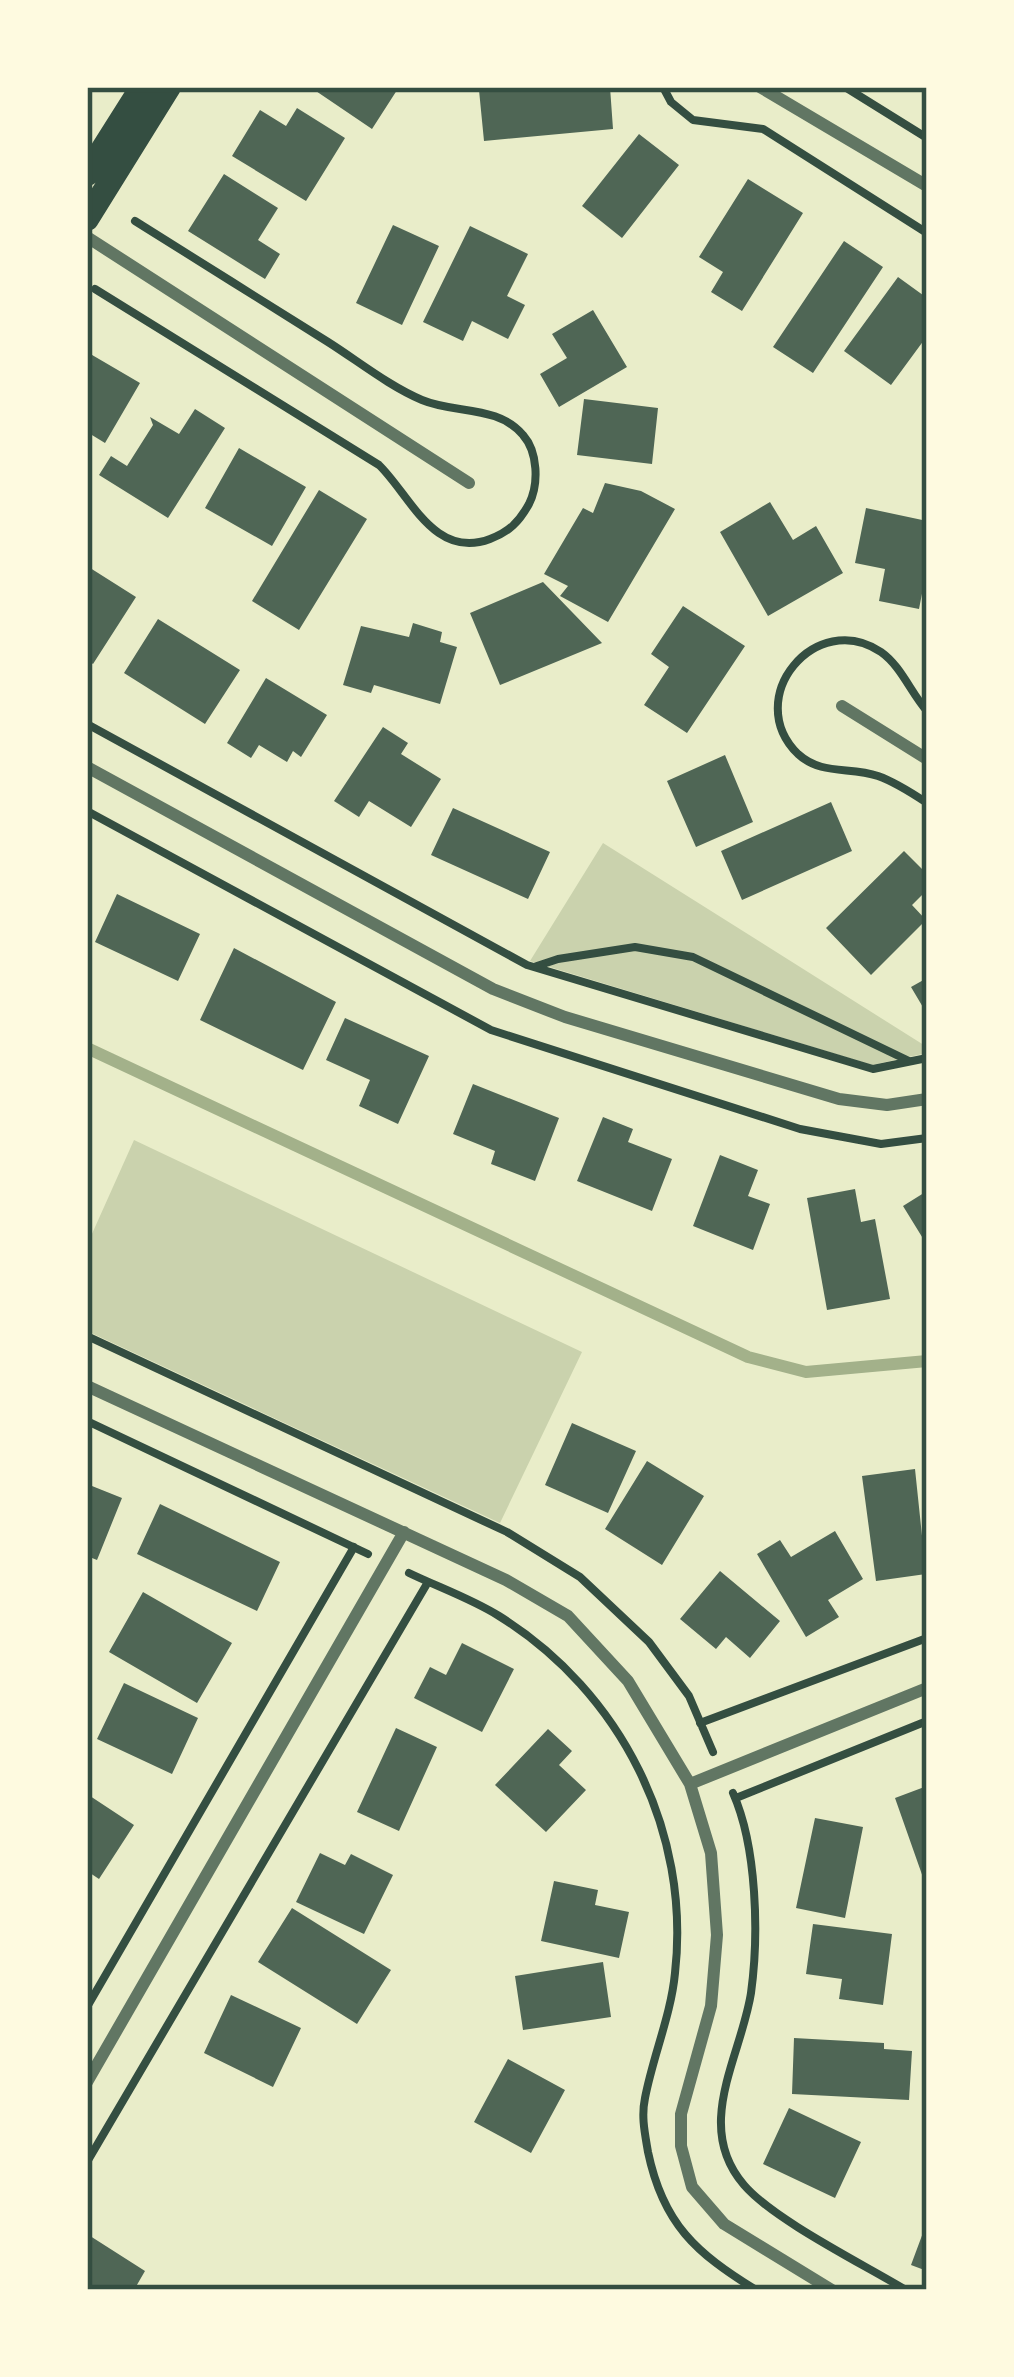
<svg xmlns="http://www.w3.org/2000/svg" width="1014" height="2377" viewBox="0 0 1014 2377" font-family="Inter,sans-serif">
  <rect width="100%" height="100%" fill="#e9edc9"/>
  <!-- green -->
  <path fill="#cad2ad" d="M603 843 927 1047V1053L872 1065 530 961Z
    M134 1140 582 1352 500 1523 87 1331V1245Z"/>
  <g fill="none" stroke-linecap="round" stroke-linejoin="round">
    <!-- stream -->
    <path stroke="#a3b18a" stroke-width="12" d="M87 1048 748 1357 806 1372 927 1361"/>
  </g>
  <!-- building -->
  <path fill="#4f6655" d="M310 87H399L372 129Z
    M512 87H610L613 129 484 141 479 90Z
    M297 108 345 138 306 201 232 156 260 110 286 126Z
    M639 134 679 165 622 238 582 206Z
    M224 174 278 208 258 240 280 254 265 279 188 231Z
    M748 179 803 213 742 311 711 292 723 272 699 257Z
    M393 225 439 246 402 325 356 303Z
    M470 226 528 254 507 296 525 305 508 339 472 321 463 341 423 322Z
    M844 241 883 267 813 373 773 347Z
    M898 277 927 298V336L891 385 844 351Z
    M593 310 627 367 559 407 540 374 567 358 552 334Z
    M87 352 140 383 105 443 87 432Z
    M584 399 658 408 652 464 577 455Z
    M195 409 225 428 168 518 99 475 111 456 127 466 153 425 150 417 179 434Z
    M239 448 306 487 272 546 205 508Z
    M605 483 641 491 675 509 608 622 560 596 568 586 544 574 583 508 593 513Z
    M319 490 367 519 299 630 252 601Z
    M770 502 793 540 816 526 843 573 768 616 720 532Z
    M866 508 927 521V568L919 609 879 601 885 569 855 563Z
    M87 566 136 597 93 664 87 660Z
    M543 582 602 643 500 685 470 613Z
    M683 606 745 646 687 733 644 705 669 667 651 654Z
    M158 619 240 670 205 724 124 673Z
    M413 623 442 632 440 642 457 647 440 704 374 685 371 693 343 685 361 626 409 637Z
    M266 678 327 715 301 757 293 751 287 762 259 745 251 758 227 743Z
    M383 727 408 743 401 754 441 779 411 827 369 801 359 817 334 801Z
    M725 755 753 822 696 847 667 781Z
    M831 802 852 851 742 900 721 851Z
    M453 808 550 852 528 899 431 855Z
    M904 851 927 874V890L912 905 926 920 871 975 826 928Z
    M117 894 200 934 178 981 95 942Z
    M234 948 336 1002 303 1070 200 1020Z
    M927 978V1014L911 987Z
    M345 1018 429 1056 398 1124 359 1106 370 1080 326 1060Z
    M473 1084 559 1118 535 1181 491 1164 495 1151 453 1134Z
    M603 1117 633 1129 628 1142 672 1159 652 1211 577 1181Z
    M720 1155 758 1170 748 1196 770 1204 753 1250 693 1226Z
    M855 1189 861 1222 875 1219 890 1299 827 1310 807 1198Z
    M927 1191V1245L903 1206Z
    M572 1423 636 1451 608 1513 545 1485Z
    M647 1461 704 1496 662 1565 605 1529Z
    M915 1469 926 1574 876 1581 862 1476Z
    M87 1484 122 1498 97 1560 87 1556Z
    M160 1504 280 1562 257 1611 137 1554Z
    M835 1531 863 1579 828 1600 839 1617 806 1637 757 1554 780 1540 791 1557Z
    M720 1571 780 1621 750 1658 726 1637 716 1649 680 1619Z
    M143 1592 232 1643 197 1703 109 1652Z
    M462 1643 514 1669 482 1732 414 1698 430 1667 446 1675Z
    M124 1683 198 1718 172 1774 97 1739Z
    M396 1728 437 1747 399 1831 357 1812Z
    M548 1729 572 1751 559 1765 586 1790 546 1832 495 1785Z
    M927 1786V1886H926L895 1798Z
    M87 1794 134 1825 99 1879 87 1871Z
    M815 1818 863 1827 845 1918 796 1908Z
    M320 1853 345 1865 351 1854 393 1875 364 1934 296 1902Z
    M554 1881 598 1890 595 1905 629 1912 619 1958 541 1941Z
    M292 1908 391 1970 357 2024 258 1962Z
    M813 1924 892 1934 883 2005 839 1999 842 1979 806 1974Z
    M603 1962 611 2017 523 2030 515 1976Z
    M231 1995 301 2028 273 2087 204 2053Z
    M794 2038 884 2043V2049L912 2051 909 2100 792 2094Z
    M508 2059 565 2090 531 2153 474 2122Z
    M789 2108 861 2142 835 2198 763 2164Z
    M927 2222V2271L911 2265Z
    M87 2234 145 2271 134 2290H87Z"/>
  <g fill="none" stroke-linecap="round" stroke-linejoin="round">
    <!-- path -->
    <path stroke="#344e41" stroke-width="8" d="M663 87 671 102 693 120 763 129 927 233
      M845 87 927 138
      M95 289 379 465C410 495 434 560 490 539 509 532 519 522 529 504 539 484 538 452 523 435 498 405 455 414 422 400 389 386 358 361 328 342 264 302 199 261 135 221
      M927 711C911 693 901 666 881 652 816 608 741 698 798 754 822 776 850 766 878 776 895 782 912 793 927 803
      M87 724 527 965 873 1069 927 1058
      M87 811 491 1030 800 1129 881 1144 927 1138
      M534 967 558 959 635 947 693 957 909 1061
      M87 1336 507 1532 580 1577 649 1642 689 1696 713 1752
      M87 1421 368 1554
      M409 1573C438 1587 472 1599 499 1616 621 1692 691 1831 675 1973 671 2015 653 2056 645 2098 641 2117 645 2134 648 2152 663 2224 696 2253 756 2290
      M700 1723 927 1638
      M733 1793C757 1847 759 1935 751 1993 741 2057 693 2126 744 2185 774 2220 863 2264 906 2290
      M736 1798 927 1721
      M87 2007 354 1547
      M87 2162 428 1582"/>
    <!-- minor -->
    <path stroke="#617663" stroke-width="12" d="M760 87 927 186
      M87 237 469 483
      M842 706 927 759
      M87 767 493 989 565 1017 839 1099 887 1105 927 1099
      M87 1386 506 1580 568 1616 628 1681 690 1784 711 1853 717 1935 711 2006 681 2114V2146L692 2187 724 2224 832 2290
      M690 1784 927 1688
      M87 2082 404 1532"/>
    <!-- secondary -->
    <path stroke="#344e41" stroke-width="24" d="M87 174 142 87
      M87 219 169 87"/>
  </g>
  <!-- border -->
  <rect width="1014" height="2377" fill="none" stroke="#fefae0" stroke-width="180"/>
  <rect x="90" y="90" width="834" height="2197" fill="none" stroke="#344e41" stroke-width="4.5"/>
</svg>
